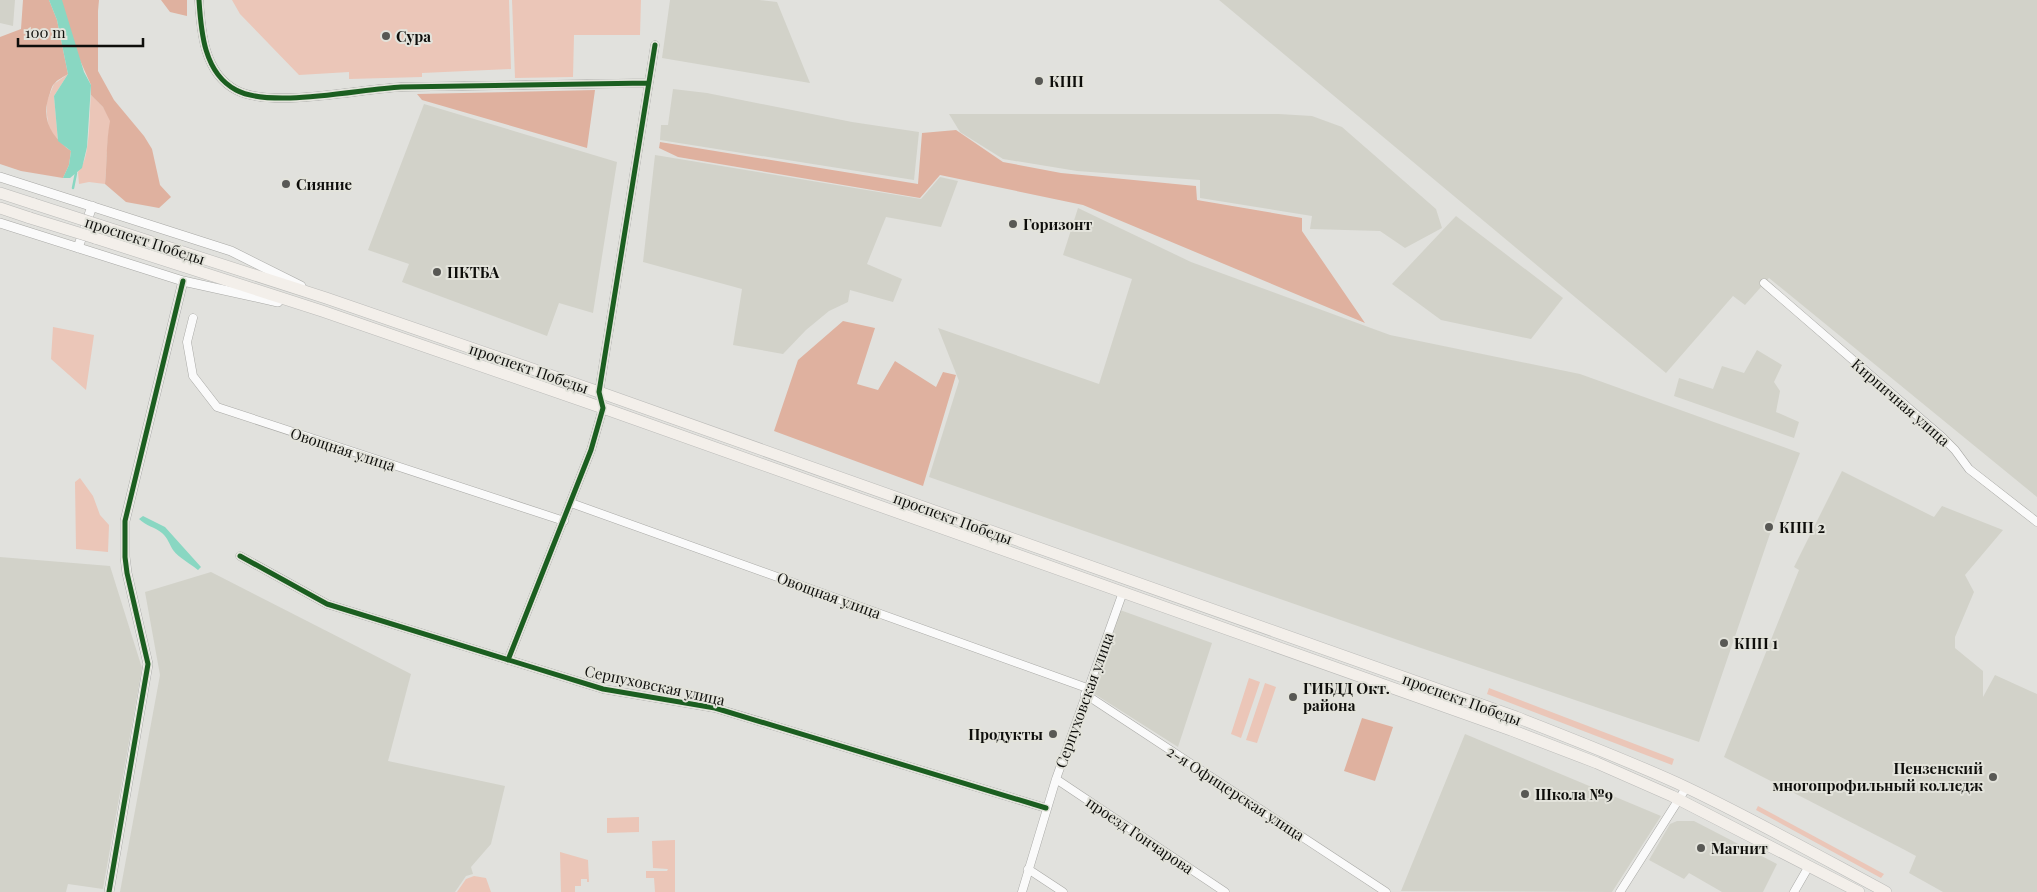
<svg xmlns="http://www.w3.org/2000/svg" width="2037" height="892" viewBox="0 0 2037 892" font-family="'Playfair Display',serif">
  <rect width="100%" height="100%" fill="#e1e1dd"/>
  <!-- built -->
  <path fill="#d2d2c9" d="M0 0H15L13 26 0 23Z
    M670 0H759L777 2 810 83 662 58Z
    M1219 0H2037V497L1769 278 1745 305 1733 296 1666 373Z
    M673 89 707 93 852 122 919 132 914 180 660 140 661 125H668Z
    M424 104 617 162 593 313 559 303 547 336 402 282 409 264 368 250Z
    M949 114H1279L1312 116 1342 127 1436 209 1442 228 1405 248 1380 231 1310 229 1312 216 1200 198V180L1077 171 1003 159 960 132Z
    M655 155 921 199 940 177 958 181 941 227 886 217 867 264 902 279 893 302 850 290 848 302 829 311 806 330 783 354 733 345 742 289 643 262Z
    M1078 208 1191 262 1390 335 1580 374 1800 453 1774 522 1699 742 1421 648 929 477 959 381 938 328 1099 384 1132 279 1063 255Z
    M1456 216 1563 298 1531 339 1441 320 1392 284Z
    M1757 350 1782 365 1774 382 1780 391 1776 412 1799 422 1794 438 1674 396 1679 378 1713 389 1722 366 1744 373Z
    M1842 471 1934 517 1942 506 2003 530 1965 575 1974 592 1955 637V648L1983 671V697L1995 675 2037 694V892H1943L1909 873 1916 856 1903 849 1724 757 1799 570 1794 567Z
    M0 557 110 566 142 668 103 889 68 884 66 892H0Z
    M211 572 411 674 388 761 505 786 491 844 471 867 473 874 466 876 455 892H120L160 675 145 592Z
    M1120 610 1212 643 1178 747 1093 693Z
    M1465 734 1661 816 1612 892 1401 891Z
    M1677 821H1694L1777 864 1763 892H1722L1689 873 1684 879 1649 860 1670 824Z"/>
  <!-- green -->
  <path fill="#ebc6b8" d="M232 0H509L511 69 422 73V77L349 79V72L299 75 240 14Z
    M512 0H641L640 35H574L573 77 515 78Z
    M68 74 54 96 58 141 49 129 47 115V101L54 84Z
    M91 95 103 107 111 121C106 142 107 163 105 184L89 182 79 184 78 172C91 159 89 114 91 95Z
    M53 327 94 335 86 390 51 359Z
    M80 478 93 496 100 515 109 525 108 552 76 549 75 482Z
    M1249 678 1260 682 1241 738 1231 734Z
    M1265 683 1276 687 1257 743 1246 740Z
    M1489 688 1674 759 1672 765 1487 694Z
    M1758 806 1884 874 1881 878 1756 810Z
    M639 817V832L607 833V818Z
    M675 840V892H655L654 878H646V871H667L668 869 653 868 652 841Z
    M560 852 588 860 589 882H587V879H581V886H575V892H561Z
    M474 876 486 878 491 892H457L466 879Z"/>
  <!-- forest -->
  <path fill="#dfb19f" d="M23 0H49L57 20 68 74C64 77 58 79 55 83 52 85 51 90 50 93 40 119 51 136 71 151L69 165 63 178 21 171 0 164V37L21 29Z
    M61 0H99L98 11V71L114 100 144 136 152 149 160 185 171 197 159 208 126 202 105 184C107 163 106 142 110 121L103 107 91 95V85L79 58Z
    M161 0H187V16L170 12Z
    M595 90 587 148 422 100 417 94Z
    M956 130 1003 162 1061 173 1196 186 1197 200 1302 218V231L1365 323 1083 205 940 175 920 198 678 157 659 148 660 142 918 184 922 133Z
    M843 321 875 328 857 384 878 390 895 361 936 387 943 372 956 375 923 486 774 431 798 360Z
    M1362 718 1393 727 1375 781 1344 771Z"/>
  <!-- water -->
  <path fill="#89d7c2" d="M49 0H62L84 72 91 85 87 147 82 168 70 178H63L69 165 71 151 58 141 54 96 68 74 57 20Z
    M143 516 165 527 201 567 198 570C191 564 179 558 173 550 169 544 168 538 162 533 155 527 146 526 139 519Z"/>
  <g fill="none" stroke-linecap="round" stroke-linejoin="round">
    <!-- stream -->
    <path stroke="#89d7c2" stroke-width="2.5" d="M73 188 76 173"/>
    <defs>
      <path id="minor" d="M199 0C201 32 204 73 236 90 271 109 359 89 401 87 483 85 566 85 648 83
        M1764 283 1942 437 1955 450 1969 469 2037 522
        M193 318 187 342 193 376 217 407 564 521
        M571 503 1087 688
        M240 556 327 604 603 689 715 708 1046 808
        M508 660 591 450 603 408 599 392 655 45
        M1085 694 1386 892
        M1056 779 1225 892
        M1028 869 1063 892
        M1022 892 1056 779 1123 592
        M1620 892 1686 788
        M1794 892 1809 866"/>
      <path id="tertiary" d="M0 177 231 251 301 286
        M0 223 183 281 278 302
        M78 248 92 206
        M109 892 148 664 127 573 125 557V521L183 281"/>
      <path id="primary" d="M0 193 34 204
        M0 208 30 218
        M99 225 326 298 599 392 1516 717C1570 738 1624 759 1677 783 1748 816 1817 855 1886 892
        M95 238 322 311 603 408 1511 730 1597 763 1672 796 1859 892"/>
    </defs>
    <!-- minor casing -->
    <use href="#minor" stroke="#a8a8a5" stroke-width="9"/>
    <!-- tertiary casing -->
    <use href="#tertiary" stroke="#a8a8a5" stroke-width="10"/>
    <!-- primary casing -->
    <use href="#primary" stroke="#bbbbb9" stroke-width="12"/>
    <!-- minor -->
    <use href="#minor" stroke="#fafafa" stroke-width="8"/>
    <!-- tertiary -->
    <use href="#tertiary" stroke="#fafafa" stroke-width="9"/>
    <!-- primary -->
    <use href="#primary" stroke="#f3efea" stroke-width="11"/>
    <defs>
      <path id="primary-bridge" d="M34 204 99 225
        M30 218 95 238"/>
    </defs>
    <!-- primary-bridge casing -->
    <use href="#primary-bridge" stroke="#bbbbb9" stroke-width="12" stroke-linecap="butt"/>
    <!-- primary-bridge -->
    <use href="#primary-bridge" stroke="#f3efea" stroke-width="11"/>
    <defs>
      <path id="cycleway" d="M199 0C201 32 204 73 236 90 271 109 359 89 401 87 483 85 566 85 648 83
        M240 556 327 604 603 689 715 708 1046 808
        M508 660 591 450 603 408 599 392 655 45
        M109 892 148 664 127 573 125 557V521L183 281"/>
    </defs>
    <!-- cycleway casing -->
    <use href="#cycleway" stroke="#e3e3db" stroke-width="8"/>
    <!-- cycleway -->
    <use href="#cycleway" stroke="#1b5e20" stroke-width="5"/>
  </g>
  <!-- markers -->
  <g fill="#585854" stroke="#e3e3db" stroke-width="2">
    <circle cx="386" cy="36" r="5"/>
    <circle cx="1039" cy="81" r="5"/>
    <circle cx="286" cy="184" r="5"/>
    <circle cx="1013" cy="224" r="5"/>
    <circle cx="437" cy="272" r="5"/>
    <circle cx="1769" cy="527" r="5"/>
    <circle cx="1724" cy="643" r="5"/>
    <circle cx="1293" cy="697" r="5"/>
    <circle cx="1053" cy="734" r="5"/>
    <circle cx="1993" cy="777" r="5"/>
    <circle cx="1525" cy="794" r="5"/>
    <circle cx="1701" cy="848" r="5"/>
  </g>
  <g text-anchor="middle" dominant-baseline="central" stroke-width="4" stroke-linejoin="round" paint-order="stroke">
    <!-- poi labels -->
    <g font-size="15" font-weight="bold" fill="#0e0e0b" stroke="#e3e3db" text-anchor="start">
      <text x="396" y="36">Сура</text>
      <text x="1049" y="81">КПП</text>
      <text x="296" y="184">Сияние</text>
      <text x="1023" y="224">Горизонт</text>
      <text x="447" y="272">ПКТБА</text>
      <text x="1779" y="527">КПП 2</text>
      <text x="1734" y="643">КПП 1</text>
      <text x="1303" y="688">ГИБДД Окт.<tspan x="1303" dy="17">района</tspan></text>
      <text x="1043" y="734" text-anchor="end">Продукты</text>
      <text x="1983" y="768" text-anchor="end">Пензенский<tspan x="1983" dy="17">многопрофильный колледж</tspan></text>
      <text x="1535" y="794">Школа №9</text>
      <text x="1711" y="848">Магнит</text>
    </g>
    <!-- street labels -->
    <g font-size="15" fill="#0e0e0b" stroke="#e3e3db">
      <text transform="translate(145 240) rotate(18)">проспект Победы</text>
      <text transform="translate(529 368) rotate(19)">проспект Победы</text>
      <text transform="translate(1901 402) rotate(41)">Кирпичная улица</text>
      <text transform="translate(343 449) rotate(18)">Овощная улица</text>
      <text transform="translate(953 518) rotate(20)">проспект Победы</text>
      <text transform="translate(829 595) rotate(20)">Овощная улица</text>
      <text transform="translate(655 685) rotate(12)">Серпуховская улица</text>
      <text transform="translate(1462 699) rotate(20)">проспект Победы</text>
      <text transform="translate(1084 700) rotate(-70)">Серпуховская улица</text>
      <text transform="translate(1236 793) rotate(33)">2-я Офицерская улица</text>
      <text transform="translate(1140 835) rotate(34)">проезд Гончарова</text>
    </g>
  </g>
  <!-- scale -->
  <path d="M18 38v8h125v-8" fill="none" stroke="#0e0e0b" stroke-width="2.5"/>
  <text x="25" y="38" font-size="15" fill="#0e0e0b" stroke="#e3e3db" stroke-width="4" paint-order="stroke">100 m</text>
</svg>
